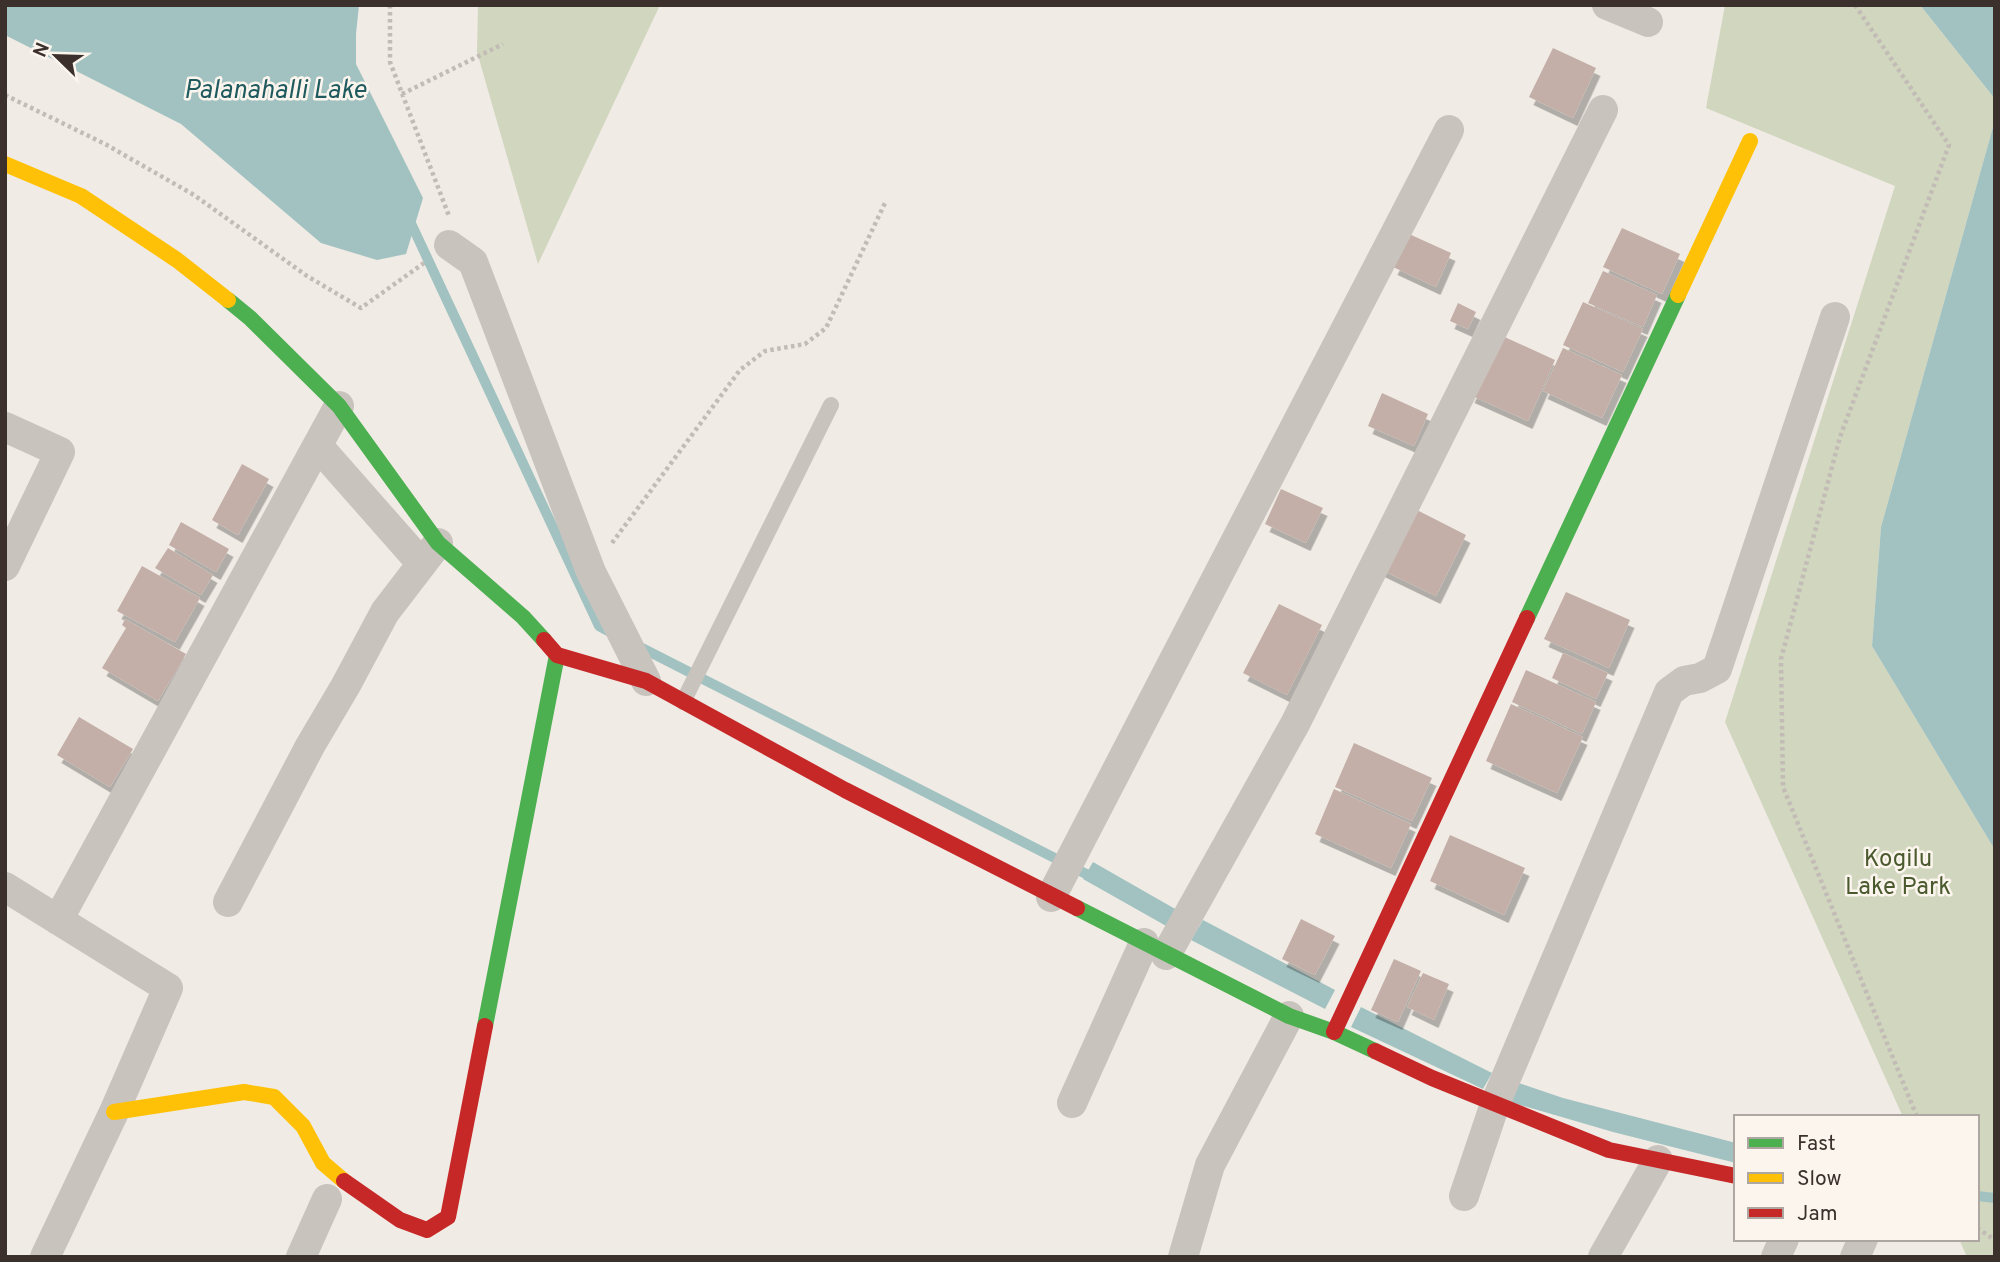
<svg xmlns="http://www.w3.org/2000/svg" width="2000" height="1262" viewBox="0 0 2000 1262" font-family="Overpass,sans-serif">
  <defs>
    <filter id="shadow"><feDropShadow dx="4.5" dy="8" stdDeviation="0" flood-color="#0004"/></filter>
  </defs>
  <rect width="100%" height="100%" fill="#f0ebe5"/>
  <!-- green -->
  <path fill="#d1d6bf" d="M478 5H660L538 264 477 52Z
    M1725 5H1920L1995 99V120L1881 527 1872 646 1995 850V1257H1967L1959 1239H1977V1117H1903L1725 722 1895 186 1706 108Z"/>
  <!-- water -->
  <path fill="#a1c2c1" d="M5 5H359L356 34V64L423 198 406 254 377 260 321 243 181 124 5 35Z
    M1920 5H1995V99Z
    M1995 120V850L1872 646 1881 527Z
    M1093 862 1177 910 1168 927 1083 879Z
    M1203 920 1335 990 1325 1009 1191 940Z
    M1361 1007 1492 1073 1483 1089 1351 1027Z
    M1516 1082 1563 1098 1736 1143V1163L1613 1132 1510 1102Z"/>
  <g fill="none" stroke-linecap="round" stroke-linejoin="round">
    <!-- stream -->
    <path stroke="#a1c2c1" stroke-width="10" d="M409 219 599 626 612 633
      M638 646 1096 879
      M1977 1196 1995 1198"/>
  </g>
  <!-- building -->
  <path fill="#c3afa7" filter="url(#shadow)" d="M1553 48 1596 68 1573 118 1529 97Z
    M1622 228 1680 254 1662 294 1603 267Z
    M1409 234 1451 253 1436 287 1393 267Z
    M1603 271 1657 295 1643 327 1588 303Z
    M1583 302 1643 329 1623 372 1563 345Z
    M1458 303 1476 312 1468 329 1450 321Z
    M1498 334 1555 360 1528 421 1470 395Z
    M1563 348 1622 375 1602 418 1543 391Z
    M1382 393 1428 414 1414 446 1368 426Z
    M242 464 269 479 238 535 212 520Z
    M1281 489 1323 508 1306 543 1265 524Z
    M1411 507 1466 535 1436 596 1380 569Z
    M181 522 229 549 216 572 169 545Z
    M168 548 213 575 201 595 155 568Z
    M142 566 200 598 175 642 117 611Z
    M1566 592 1630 620 1609 668 1544 639Z
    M1279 604 1322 625 1287 695 1243 673Z
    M125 619 186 654 158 701 102 668 126 628 122 625Z
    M1563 653 1608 673 1596 699 1552 678Z
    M1526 670 1596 702 1582 734 1512 702Z
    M1511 704 1583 737 1557 793 1486 761Z
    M79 717 133 749 110 787 57 755Z
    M1354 743 1432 778 1412 821 1335 787Z
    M1334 789 1411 824 1391 868 1315 834Z
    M1450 835 1525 868 1504 915 1430 881Z
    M1301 919 1335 936 1315 975 1282 959Z
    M1394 959 1421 971 1398 1022 1371 1010Z
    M1423 973 1449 984 1434 1020 1407 1007Z"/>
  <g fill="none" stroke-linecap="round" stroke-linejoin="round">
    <!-- path -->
    <path stroke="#c2bbb6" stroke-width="4.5" stroke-dasharray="3.5 3.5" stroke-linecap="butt" d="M390 5V62L449 216
      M1855 5 1949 145 1840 437 1781 659 1783 787 1917 1117
      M402 94 503 44
      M5 95 105 144 194 195 307 276 361 308 424 263
      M612 543 740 370 765 351 805 344 826 328 885 203
      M1977 1228 1995 1240"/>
    <!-- lane -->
    <path stroke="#c9c3be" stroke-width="16" d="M683 702 831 405"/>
    <!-- street -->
    <path stroke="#c9c3be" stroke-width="30" d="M1607 5 1648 22
      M449 245 473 262 591 572 646 681
      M5 427 60 452 5 566
      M318 446 422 564
      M5 887 168 988 114 1112 45 1257
      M1051 897 1449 130
      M228 902 310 746 346 685 385 612 438 543
      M58 920 339 406
      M1166 955 1295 724 1603 110
      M1072 1103 1144 943
      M1464 1196 1495 1104 1669 692 1684 681 1700 678 1717 669 1835 317
      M301 1257 327 1199
      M1183 1257 1210 1165 1289 1016
      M1603 1257 1658 1160
      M1776 1257 1784 1239
      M1855 1257 1863 1239"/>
    <!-- fast -->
    <path stroke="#4caf50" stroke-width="16" d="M228 300 250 318 339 406 438 543 523 617 544 640
      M1527 618 1678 295
      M1077 908 1289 1016 1334 1032 1375 1051
      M485 1026 557 655"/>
    <!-- slow -->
    <path stroke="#ffc107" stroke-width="16" d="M5 164 81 196 177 260 228 300
      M1678 295 1750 141
      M114 1112 244 1092 274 1097 303 1126 323 1163 344 1181"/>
    <!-- jam -->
    <path stroke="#c62828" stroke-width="16" d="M544 640 557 655 646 681 845 790 1077 908
      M1334 1032 1527 618
      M1375 1051 1432 1078 1609 1150 1736 1176
      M344 1181 400 1220 427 1230 448 1217 485 1026"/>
  </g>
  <g text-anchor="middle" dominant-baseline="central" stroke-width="5" stroke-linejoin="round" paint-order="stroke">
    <!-- park labels -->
    <g font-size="24" fill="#4a5a2e" stroke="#fbf5ee">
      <text x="1898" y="860">Kogilu<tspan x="1898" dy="28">Lake Park</tspan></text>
    </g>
    <!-- water labels -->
    <g font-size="26" font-style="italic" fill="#1f5a5e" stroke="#fbf5ee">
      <text x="275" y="91">Palanahalli Lake</text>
    </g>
  </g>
  <!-- border -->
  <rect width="2000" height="1262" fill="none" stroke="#3b302b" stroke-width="14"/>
  <!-- legend -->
  <rect x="1734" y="1115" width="245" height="126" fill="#fbf5ee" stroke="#aea6a0" stroke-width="2"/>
  <rect x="1748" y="1138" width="35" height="10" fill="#4caf50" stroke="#aea6a0" stroke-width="2"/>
  <text x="1797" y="1150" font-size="21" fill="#3b302b">Fast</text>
  <rect x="1748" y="1173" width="35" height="10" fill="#ffc107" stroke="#aea6a0" stroke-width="2"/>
  <text x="1797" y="1185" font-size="21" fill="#3b302b">Slow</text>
  <rect x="1748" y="1208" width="35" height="10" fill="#c62828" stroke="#aea6a0" stroke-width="2"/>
  <text x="1797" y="1220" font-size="21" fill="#3b302b">Jam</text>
  <!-- north arrow -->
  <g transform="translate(56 56) rotate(293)" stroke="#fbf5ee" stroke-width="5" paint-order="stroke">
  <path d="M0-5L12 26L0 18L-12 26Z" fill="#3b302b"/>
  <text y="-10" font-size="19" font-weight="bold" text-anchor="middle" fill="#3b302b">N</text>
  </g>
</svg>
